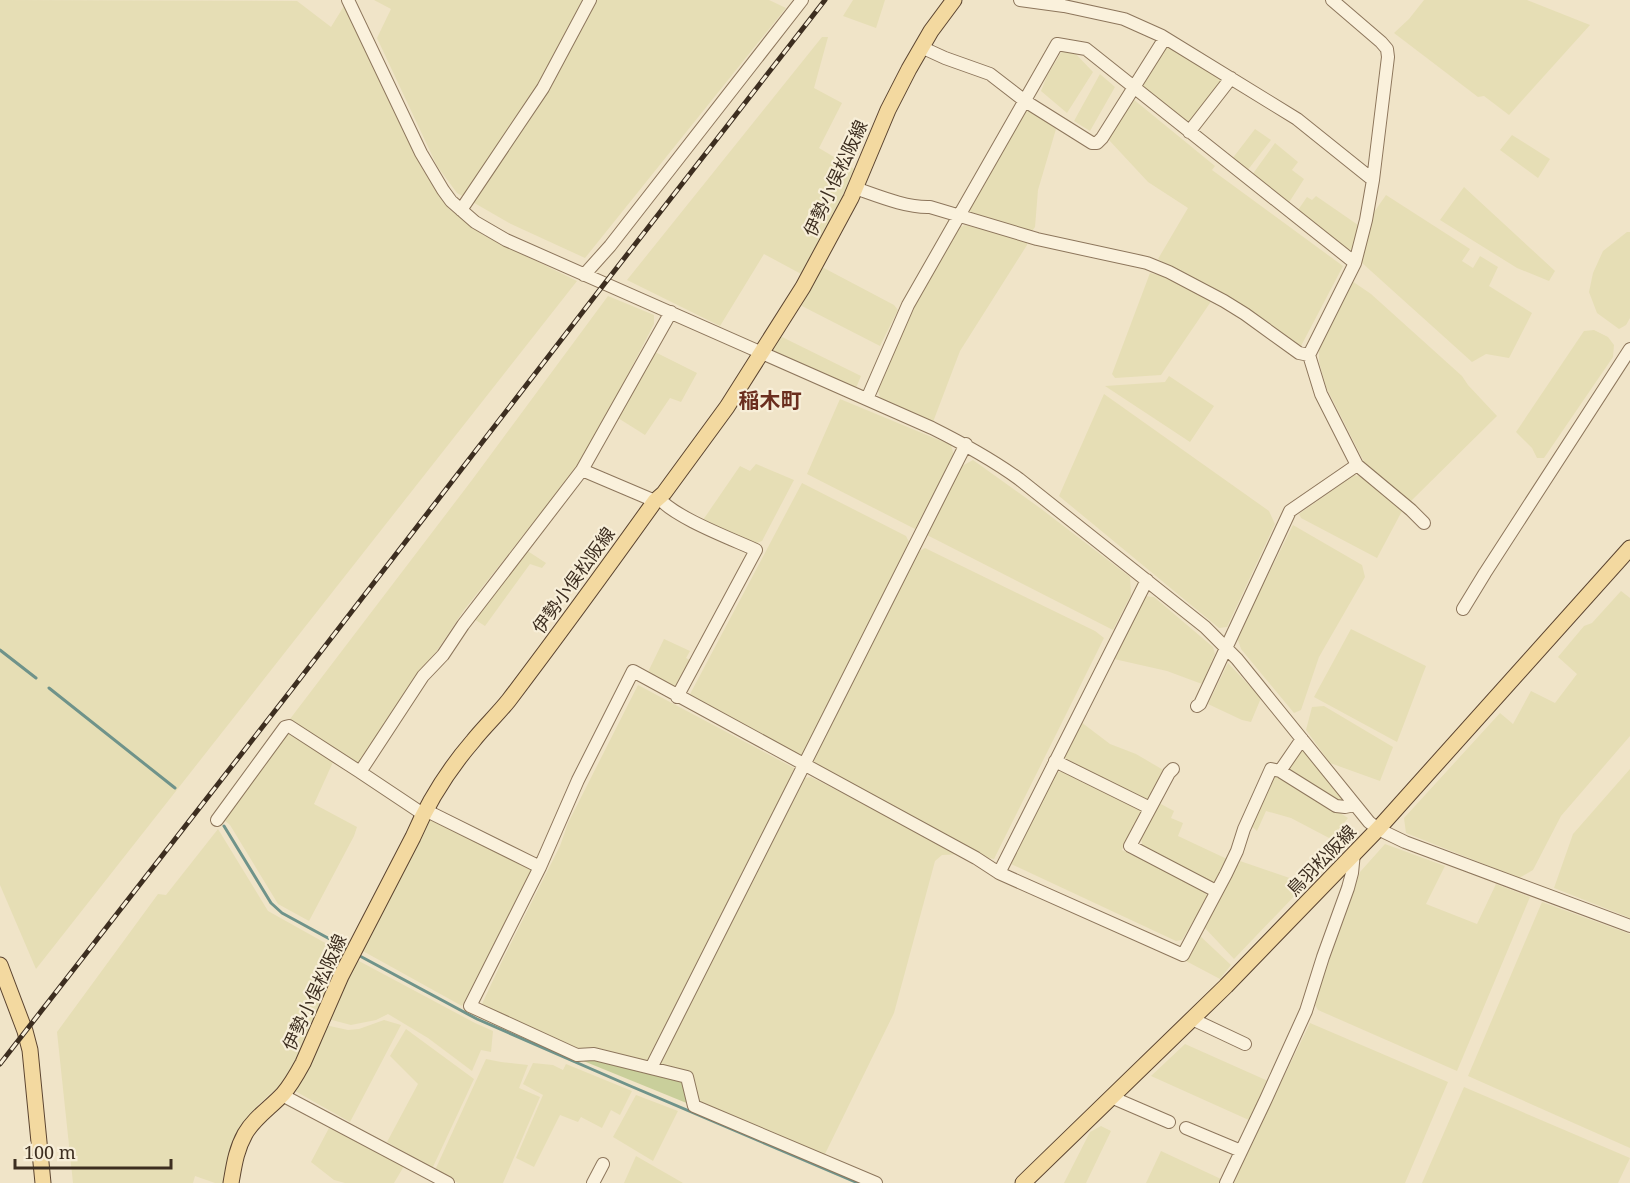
<svg xmlns="http://www.w3.org/2000/svg" width="1630" height="1183" viewBox="0 0 1630 1183" font-family="'Noto Serif','Noto Sans JP',serif">
  <rect width="100%" height="100%" fill="#f0e4c8"/>
  <!-- farmland -->
  <path fill="#e6deb5" d="M0 0 297 1 331 27 344 6 425 173 449 209 483 235 577 281 36 969 0 885Z
    M374 0H769L786 8 585 258 511 224 457 193 437 166 377 38 391 9Z
    M853 0H885L876 28 843 16Z
    M1424 0H1527L1590 25 1509 115 1484 96 1478 97 1394 33 1409 19Z
    M822 37H828L814 88 842 103 819 148 854 169 838 209 803 275 764 254 720 326 627 280Z
    M1166 43 1224 79 1189 125 1142 87 1144 78Z
    M1062 51 1074 52 1093 72 1067 113 1041 91 1047 76Z
    M1100 74 1115 87 1090 131 1074 121Z
    M1133 99 1215 166 1212 170 1343 266 1301 346 1241 304 1168 266 1158 259 1188 208 1148 182 1108 139Z
    M1026 109H1030L1056 129 1038 190 1035 227 1032 231 967 211Z
    M1255 129 1271 140 1247 171 1232 159Z
    M1512 135 1550 159 1538 178 1500 150Z
    M1275 143 1298 162 1292 170 1304 179 1288 204 1252 175Z
    M1464 187 1555 271 1549 281 1517 268 1440 220Z
    M1386 195 1470 249 1462 261 1473 268 1480 256 1498 267 1489 286 1532 313 1509 358 1486 354 1472 362 1361 262 1372 215Z
    M1316 196 1358 225 1354 249 1346 250 1299 213 1298 210 1307 197 1312 200Z
    M965 225 1027 241V245L960 351 933 422 880 398 877 387 920 294 958 228Z
    M1627 232H1630V318L1626 325 1619 329 1597 313 1589 292 1593 273 1603 251Z
    M822 267 894 305 898 310 880 346 798 304Z
    M1150 273 1163 276 1212 300 1161 375 1115 378 1112 374Z
    M1352 281 1371 294 1462 376 1468 385 1497 416 1410 502 1369 469 1364 462 1326 387 1319 362V349Z
    M608 296 654 315V324L584 459 464 610 436 652 418 672 358 764 340 755 333 762 314 804 357 827 354 836 309 921 278 904 230 825 223 819 294 723 290 719 472 480Z
    M1594 330 1608 337 1614 345 1613 357 1544 458H1537L1532 448 1516 432 1584 331Z
    M778 335 861 376 856 388 775 352 771 348Z
    M655 352 697 373 681 402 670 398 645 435 618 418Z
    M1169 376 1214 406 1190 442 1105 386 1165 382Z
    M1104 394 1269 511 1275 524 1227 627 1219 628 1059 496Z
    M840 399 951 445 954 456 915 529 807 474Z
    M973 460 1040 508 1130 577 1131 595 1113 630 927 535 962 466Z
    M756 464 794 480 762 541 754 544 703 520 740 466 750 471Z
    M1354 475 1363 477 1402 511 1377 558 1301 518 1299 514Z
    M802 483 906 536 909 542 804 755H795L689 696Z
    M1293 525 1362 565 1365 577 1319 657 1301 710 1294 713 1241 649 1237 637Z
    M925 548 1095 631 1104 638 994 859 988 858 812 764V761L916 553Z
    M526 550 546 563 542 568 530 564 485 626 474 619Z
    M1621 591 1630 598V736L1561 816 1533 870 1519 878 1406 833 1404 818 1500 713 1513 724 1531 691 1555 703 1577 674 1558 657 1584 626 1592 623Z
    M1144 596 1154 597 1213 647 1215 654 1202 684 1167 671 1114 659Z
    M1351 629 1426 666 1397 742 1314 697Z
    M664 639 690 651 686 658 690 660 675 687 648 672Z
    M1228 663 1261 698 1251 722 1242 720 1208 704Z
    M638 685 794 768 795 773 648 1062 575 1050 484 1008 482 1004 503 959 560 846 568 823Z
    M1324 706 1393 747 1380 781 1330 763 1306 730 1312 707Z
    M1081 722 1110 744 1136 754 1165 771 1149 799 1144 801 1065 761 1064 756Z
    M1300 747 1343 798 1337 802 1285 769Z
    M1630 769V918L1554 888 1573 834Z
    M1056 772H1066L1138 808 1141 812 1122 850 1202 889 1208 897 1182 940 1176 941 1011 864Z
    M1274 775 1283 777 1348 818 1331 839 1291 818 1266 811 1257 831 1250 825Z
    M811 777 961 854 942 855 935 861 894 1013 824 1156 698 1104 659 1064 805 778Z
    M1159 803 1174 811 1171 818 1183 823 1178 836 1227 859 1215 882H1210L1143 848 1141 838Z
    M427 817 533 868 462 1006 361 950Z
    M218 829 268 911 345 954 286 1080 259 1104 241 1128 224 1183H215L195 1176 193 1183H73L57 1032 158 894 166 895Z
    M1385 844 1445 866 1426 904 1477 924 1496 884 1530 897 1457 1071 1318 1010 1314 1003 1360 872Z
    M1240 861 1304 883V886L1234 959 1203 926 1235 863 1239 865Z
    M1542 902 1630 934V1148L1468 1076Z
    M1199 935 1231 965 1220 979 1186 961Z
    M359 961 475 1023 493 1031 491 1052 481 1050 472 1071 428 1038 388 1014 376 1020 351 1025 328 1019 353 962Z
    M384 1020 401 1025 350 1122 295 1091 293 1088 325 1025 348 1030 359 1029Z
    M1310 1023 1448 1082 1405 1183H1232Z
    M406 1029 474 1079 432 1169 387 1142 418 1084 390 1056Z
    M1185 1044 1268 1081 1251 1121 1151 1076Z
    M486 1059 501 1062 528 1065 519 1088 540 1097 503 1183H458L437 1171 436 1168Z
    M533 1063 553 1065 563 1070 566 1064 632 1091 620 1115 611 1110 602 1128 581 1117 578 1122 560 1115 534 1167 516 1158 543 1095 523 1084Z
    M1464 1087 1630 1158 1618 1183H1422Z
    M636 1095 678 1111 653 1161 613 1137Z
    M1101 1126 1111 1131 1086 1183H1064L1090 1132Z
    M329 1128 404 1166 394 1183H345L334 1180 311 1162Z
    M1161 1151 1221 1179 1219 1183H1146Z
    M636 1156 683 1183H624Z"/>
  <!-- green -->
  <path fill="#c9cf9b" d="M594 1058 683 1079 689 1104 581 1060Z"/>
  <g fill="none" stroke-linecap="round" stroke-linejoin="round">
    <!-- stream -->
    <path stroke="#6f938a" stroke-width="3" d="M0 650 36 678
      M49 688 175 788
      M224 826 271 903 282 913 348 949
      M358 955 477 1019 628 1085 858 1183"/>
    <defs>
      <path id="minor" d="M348 0 421 153 443 190 451 201 475 222 506 240 932 428C964 444 990 458 1019 479L1205 627 1237 659 1369 822 1378 829 1405 842 1630 926
        M1020 0 1064 6 1124 19 1162 36 1297 119 1373 180
        M1332 0 1381 42 1387 49 1388 57 1373 180 1366 220 1355 263 1309 355 1321 394 1357 465 1411 510 1424 523
        M921 47 945 58 990 74 1025 101 1092 143H1097L1102 138 1165 38
        M1189 132 1231 78
        M855 188C878 196 907 208 930 207L1037 239 1147 263 1169 272 1224 301 1245 314 1299 353 1309 355
        M461 210 543 88 590 0
        M584 275 610 246 802 0
        M867 399 908 305 1057 44 1086 49 1355 263
        M582 470 655 501
        M658 497C673 517 732 539 756 550L677 697
        M1463 609 1485 573 1630 349
        M1197 706 1200 704 1290 511 1357 465
        M1055 761 1150 808
        M1173 769 1169 773 1130 846 1216 891
        M1280 771 1302 739
        M425 810 540 867
        M423 814 360 772 423 676 443 655 463 625 582 470 671 312
        M217 820 285 727 289 726 360 772
        M999 873 1147 580
        M1192 1019 1245 1044
        M651 1068 966 444
        M282 1095 448 1183
        M1111 1097 1169 1122
        M1186 1128 1241 1151
        M593 1183 603 1164
        M876 1183 694 1106 687 1077 594 1054 577 1055 470 1006 540 867 578 780 633 671 976 858 999 873 1183 955 1226 874 1237 851 1244 829 1271 769 1280 771 1336 806 1345 807 1355 805
        M1226 1183 1266 1099 1306 1011 1323 957 1348 888 1352 873 1354 853"/>
      <path id="major" d="M0 965 25 1031 30 1050 43 1183
        M231 1183C234 1166 236 1150 245 1134 254 1118 270 1108 283 1094 291 1085 297 1074 303 1063L341 976 413 837C428 802 448 770 473 741 484 727 498 714 509 700 559 634 607 568 655 501L664 493 727 407 803 287 851 198 888 110 909 69 931 31 954 0
        M1023 1183 1226 986 1378 829 1630 548"/>
    </defs>
    <!-- minor casing -->
    <use href="#minor" stroke="#8d765c" stroke-width="14"/>
    <!-- major casing -->
    <use href="#major" stroke="#5b4430" stroke-width="17"/>
    <!-- minor -->
    <use href="#minor" stroke="#faf1dc" stroke-width="12"/>
    <!-- major -->
    <use href="#major" stroke="#f3d9a0" stroke-width="15"/>
    <defs>
      <path id="rail" d="M0 1064 292 689 605 283 825 0"/>
    </defs>
    <!-- rail casing -->
    <use href="#rail" stroke="#3d2e20" stroke-width="5"/>
    <!-- rail -->
    <use href="#rail" stroke="#f7eed8" stroke-width="3" stroke-dasharray="9" stroke-linecap="butt"/>
  </g>
  <g text-anchor="middle" dominant-baseline="central" stroke-width="4.5" stroke-linejoin="round" paint-order="stroke">
    <!-- street labels -->
    <g font-size="18" fill="#3d2e20" stroke="#f7eed8">
      <text transform="translate(835 178) rotate(-65)">伊勢小俣松阪線</text>
      <text transform="translate(573 580) rotate(-54)">伊勢小俣松阪線</text>
      <text transform="translate(1321 860) rotate(-46)">鳥羽松阪線</text>
      <text transform="translate(314 992) rotate(-65)">伊勢小俣松阪線</text>
    </g>
    <!-- quarter labels -->
    <g font-size="21" font-weight="bold" fill="#6b2e1e" stroke="#f7eed8">
      <text x="770" y="400">稲木町</text>
    </g>
  </g>
  <!-- scale -->
  <path d="M15 1159v9h156v-9" fill="none" stroke="#3d2e20" stroke-width="3"/>
  <text x="24" y="1159" font-size="18" fill="#3d2e20" stroke="#f7eed8" stroke-width="4.5" paint-order="stroke">100 m</text>
</svg>
